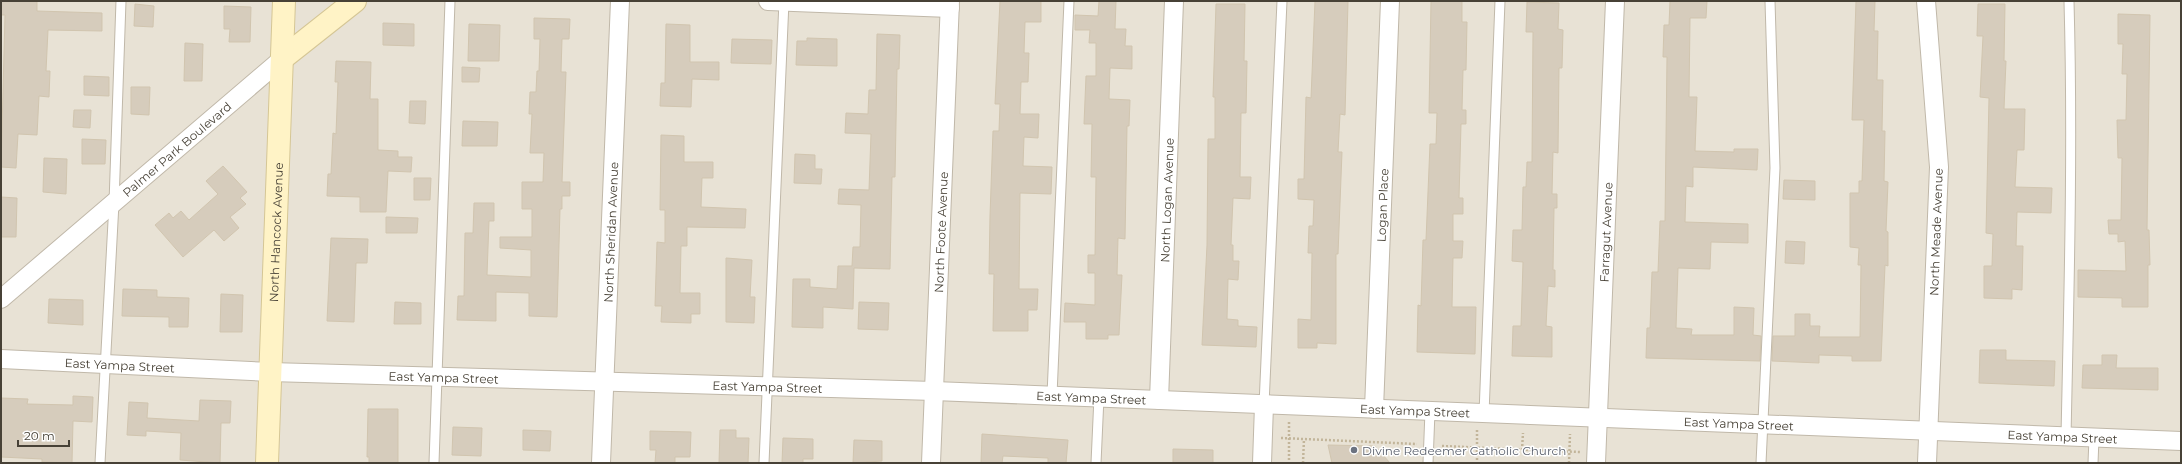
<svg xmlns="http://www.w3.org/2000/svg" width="2182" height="464" viewBox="0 0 2182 464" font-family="Montserrat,sans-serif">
  <rect width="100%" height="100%" fill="#f4f0e7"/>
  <!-- residential -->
  <path fill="#e8e2d5" d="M1 1H2181V463H1Z"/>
  <!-- building -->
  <path fill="#d6ccbc" stroke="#d1c5af" d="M1 1H37V11L102 13V31L48 30 46 71H50L49 97 39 96 37 135 18 134 16 168 1 167 5 15H1Z
    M1000 1H1041V22H1025L1024 53H1029L1028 82H1021L1020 114H1039L1038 138 1024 137 1023 166 1052 167 1051 194 1020 193 1019 289H1038L1037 310H1028V331H993L994 274H989L990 216 993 131H999L1000 104H995Z
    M1099 1H1116L1115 29H1126L1125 46H1132V69L1110 68 1109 99 1130 100 1129 126H1127L1125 239 1118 238 1117 275H1122L1119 335H1108V339H1086V322H1064L1065 303 1095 305V273H1088V255H1095L1096 177H1091L1092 124H1084L1086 76H1096V43H1089L1090 30H1075V15L1098 16Z
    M1315 1H1348L1345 115 1340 114 1338 152H1342L1338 254H1336V344L1317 343V348H1298V319L1311 320 1312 253H1308L1309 226H1313L1314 200 1298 199V179H1304L1306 97 1311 98Z
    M1431 1H1462V22H1467L1466 70H1463L1462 110H1466V124H1461L1459 198H1463V214H1453V241H1463L1462 258H1453L1452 307H1476L1475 354 1417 352 1418 305 1421 306 1423 240H1426L1430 144H1436L1437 113H1429Z
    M1670 1H1707L1706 18H1690L1689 97H1697L1695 151 1734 152V149H1758L1757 170 1693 167V187L1686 186 1685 222 1748 224V243L1711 242 1710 269 1678 268 1676 328 1692 329 1691 335H1734V307L1754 308 1753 335 1761 336 1760 361 1646 358 1647 328H1650L1652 272H1658L1660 221H1665L1667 57H1663L1664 25H1669Z
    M1856 1H1875L1874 31H1878L1877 80H1883L1882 131H1885L1884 181 1888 182 1886 231 1888 232V266L1885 265 1881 361H1852V356L1819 355V363L1772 361 1773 336H1795V314H1810V326H1820L1819 337H1860L1861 265H1858L1859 248 1850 247V193H1859V181H1862L1864 120H1852Z
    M1527 2 1559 3 1558 29 1563 30 1562 68H1559L1558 153 1553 152 1552 194H1557V208H1554L1553 270H1555V287L1548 286 1546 326 1552 327V357L1512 356 1513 326H1521L1523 262 1512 261 1513 230H1522L1523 187H1526L1527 162H1532L1533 32H1526Z
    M135 4 154 6 153 27 134 26Z
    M1216 4H1245L1244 61H1247L1246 113H1241L1240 177H1251L1250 199 1233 198 1231 245H1233V261H1239L1238 280 1228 279 1227 319 1238 320V326L1257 327 1256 347 1202 345 1207 245 1208 139H1215V97H1213Z
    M1978 4H2005L2004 61H2006L2004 109H2025L2024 150H2017L2015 187 2052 188 2051 213 2017 212 2016 246H2023L2022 290 2012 289V299L1984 298V266H1992L1993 234 1986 233 1989 98 1980 97 1983 36H1977Z
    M224 6 251 7 250 42H229L230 29H224Z
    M2118 14 2150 15 2147 230H2149L2150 265H2148V307H2122V298L2078 297V270L2126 271 2125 241 2118 242V234H2109L2108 220H2121L2122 158H2118L2117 120H2126L2127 74H2122L2123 44H2118Z
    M534 18 570 19 569 39H562L561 72H566L562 182H570V196H562V209H560L557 317 529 316V293L496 292V321L457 320 458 296H464L465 233H473L474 203H494V221H489L487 275 531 277V250L500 248V237H532V209H522V182H543L544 153H530L532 114H529L530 92H536L537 71H539L540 39H534Z
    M383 23 414 24V46L383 45Z
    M469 24 500 25 499 61H468Z
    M666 24 690 25V62H719V80L692 79 691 107 660 106 661 83H665Z
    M877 34 900 35 899 69H897L895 177H892L890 269 854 268 853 309 823 307V328L792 327 793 279H810V287L837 289 838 266H852L853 247H860L861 205 838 204 839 189 869 190 871 134 845 133 846 113 868 114 869 90H876Z
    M807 38 837 39V66L796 65 797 41H807Z
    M732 39 772 40 771 64 731 63Z
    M185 43 203 44 202 81H184Z
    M336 61 371 62 370 99H378V150L398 151V157H412L411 172 388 171 386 212H360V197L327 196 328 174H331L333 133 336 134 338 82H335Z
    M462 67 480 68 479 82H462Z
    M84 76 109 77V96L84 95Z
    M131 87H150L149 115 131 114Z
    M410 101H426L425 124 409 123Z
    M74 110H91L90 128 73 127Z
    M463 121 498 122 497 146H462Z
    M661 135 684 136V162H713V178H702L701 207 746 209 745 228 687 227V246H681L680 293H700V314H691V323L661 322 662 306H655L657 242 665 243V210H660Z
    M82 139 106 140 105 164H82Z
    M795 154 815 155V169H822L821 184 794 183Z
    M44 158 67 159 66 194 43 192Z
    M223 166 247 192 240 198 246 204 230 217 239 228 224 241 214 230 183 257 155 225 169 213 173 218 181 211 189 220 218 194 206 181Z
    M414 178H431L430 200H414Z
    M1784 180 1815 181V200L1783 199Z
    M1 197 17 198 16 237H1Z
    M386 217 418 218 417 233H386Z
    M331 238 368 239 367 263H356L354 322 327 321Z
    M1786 241 1805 242 1804 264 1785 263Z
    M726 258 752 260 750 297H755L754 323 726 322Z
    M123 289 157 290V297L189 298 188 327H169V317L122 316Z
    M221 294 243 295 242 332H220Z
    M49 299 83 300V325L48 323Z
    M395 302 421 303V324H394Z
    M859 302 889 303 888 330 858 329Z
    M1980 350H2006V360L2055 361 2054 386 1979 383Z
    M2102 355H2117L2116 368H2158V390L2082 388 2083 365H2102Z
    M73 396 93 397 92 422 73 421 72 463 42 462V459L1 457V398L28 399 27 404 73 405Z
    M200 400 231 401 230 423H221L220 463 180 460 181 433 146 431V436L127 435 129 402 148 403 147 418 199 421Z
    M368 409H398V463H369V457H367Z
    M453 427 482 428 481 456 452 455Z
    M523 430 551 431 550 451 523 450Z
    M720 430H736V438H749L748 463H719Z
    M650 431 691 432 690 457H675V463H655L656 450H650Z
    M982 434 1068 440 1066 463H1048V458L1003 456 1002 463H981Z
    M783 438 813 439V459H803V463H782Z
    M854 440 882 441V461L853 463Z
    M1328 445 1375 446 1390 463H1332Z
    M1173 449 1213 450V463H1173Z"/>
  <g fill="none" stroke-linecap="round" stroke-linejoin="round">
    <defs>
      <path id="service" d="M1052 395 1069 1
        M1264 405 1282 1
        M1484 414 1500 1
        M2066 437C2069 292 2073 146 2069 1
        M100 463 114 203 121 1
        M434 463 450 1
        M764 463 784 1
        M1096 463 1099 397
        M1428 463 1430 411
        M1761 463 1775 168 1770 1
        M2093 463 2094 438"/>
      <g id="minor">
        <path d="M768 1 950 8"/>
        <path d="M1926 1 1939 167 1927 463"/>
        <path id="s1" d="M1 299 283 58"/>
        <path id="s2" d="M1 359 270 372 934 391 2181 441"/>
        <path id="s3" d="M1159 400 1174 1"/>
        <path id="s4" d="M1374 409 1390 1"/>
        <path id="s5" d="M601 463 620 1"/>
        <path id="s6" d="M931 463 950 1"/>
        <path d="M1262 463 1264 405"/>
        <path id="s7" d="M1596 463 1615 1"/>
      </g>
      <g id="secondary">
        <path d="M283 58 355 1"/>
        <path id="s8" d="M267 463 284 1"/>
      </g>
    </defs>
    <!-- service casing -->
    <use href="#service" stroke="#c0b8a9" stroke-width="11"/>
    <!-- minor casing -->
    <use href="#minor" stroke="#c0b8a9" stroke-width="20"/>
    <!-- secondary casing -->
    <use href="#secondary" stroke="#d5c695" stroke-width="24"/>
    <!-- path -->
    <path stroke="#c2b59a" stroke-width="2.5" stroke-dasharray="2 2" stroke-linecap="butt" d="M1289 422V463
      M1477 430V463
      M1281 438 1417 444
      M1442 446 1580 452
      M1522 450 1523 433
      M1303 463 1304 439
      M1569 463 1570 434"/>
    <!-- service -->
    <use href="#service" stroke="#fff" stroke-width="9"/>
    <!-- minor -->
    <use href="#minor" stroke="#fff" stroke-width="18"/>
    <!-- secondary -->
    <use href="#secondary" stroke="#fff3c6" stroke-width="22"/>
  </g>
  <!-- markers -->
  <circle fill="#6b7280" stroke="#fff" stroke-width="1.5" cx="1354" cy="450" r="4"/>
  <g text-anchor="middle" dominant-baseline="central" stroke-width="3" stroke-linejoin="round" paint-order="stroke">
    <!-- street labels -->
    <g font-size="12" fill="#474136" stroke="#fff">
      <text stroke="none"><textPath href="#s1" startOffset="231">Palmer Park Boulevard</textPath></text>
      <text stroke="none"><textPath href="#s3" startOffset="200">North Logan Avenue</textPath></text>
      <text stroke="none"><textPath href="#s4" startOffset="204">Logan Place</textPath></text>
      <text stroke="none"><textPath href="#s8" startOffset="231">North Hancock Avenue</textPath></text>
      <text stroke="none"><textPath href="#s5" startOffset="231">North Sheridan Avenue</textPath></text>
      <text stroke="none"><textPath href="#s6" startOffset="231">North Foote Avenue</textPath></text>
      <text stroke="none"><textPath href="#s7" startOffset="231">Farragut Avenue</textPath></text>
      <text transform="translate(1936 232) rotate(-88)">North Meade Avenue</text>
      <text stroke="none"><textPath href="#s2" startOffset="119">East Yampa Street</textPath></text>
      <text stroke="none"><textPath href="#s2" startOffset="443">East Yampa Street</textPath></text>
      <text stroke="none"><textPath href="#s2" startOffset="767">East Yampa Street</textPath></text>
      <text stroke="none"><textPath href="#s2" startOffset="1091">East Yampa Street</textPath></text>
      <text stroke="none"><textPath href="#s2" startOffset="1415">East Yampa Street</textPath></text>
      <text stroke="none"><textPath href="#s2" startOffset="1739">East Yampa Street</textPath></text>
      <text stroke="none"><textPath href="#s2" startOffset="2063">East Yampa Street</textPath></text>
    </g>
    <!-- worship labels -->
    <g font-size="12" fill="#5b616d" stroke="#fff" text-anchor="start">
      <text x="1362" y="450">Divine Redeemer Catholic Church</text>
    </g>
  </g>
  <!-- border -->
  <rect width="2182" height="464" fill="none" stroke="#474136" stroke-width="4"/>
  <!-- scale -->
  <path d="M18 440v6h51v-6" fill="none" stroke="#474136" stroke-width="2"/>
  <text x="24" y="440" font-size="12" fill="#474136" stroke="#ffffff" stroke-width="3" paint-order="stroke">20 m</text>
</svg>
